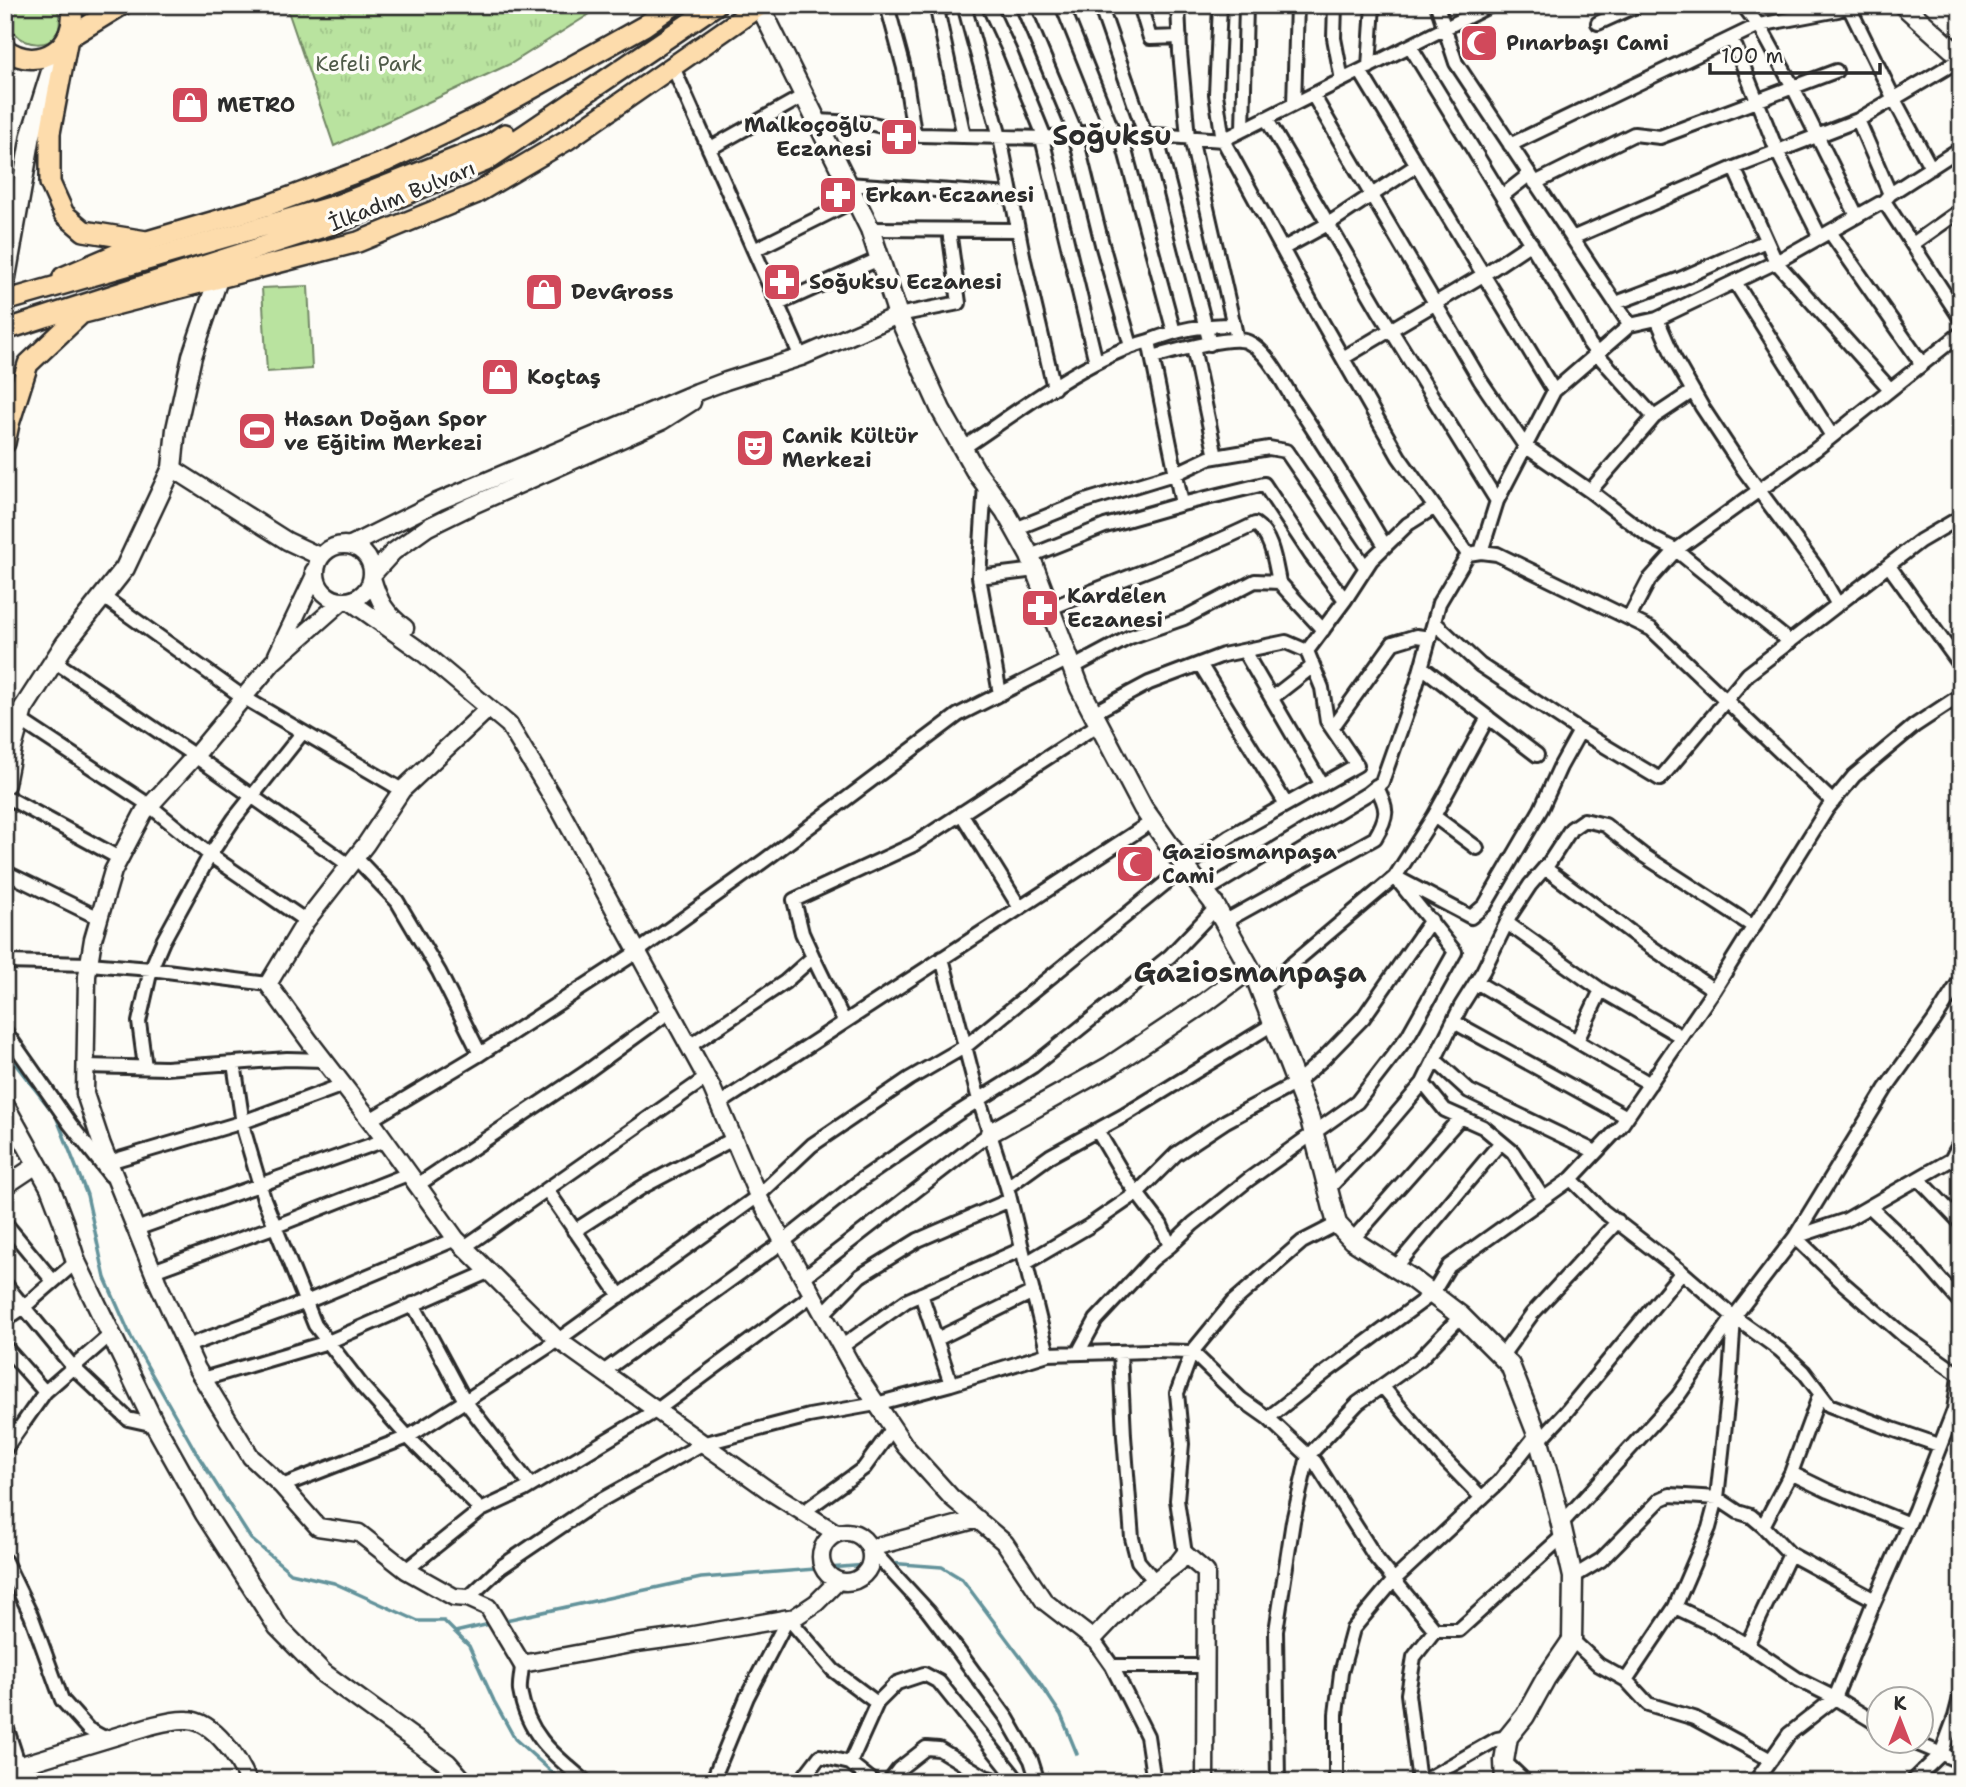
<svg xmlns="http://www.w3.org/2000/svg" width="1966" height="1787" viewBox="0 0 1966 1787" font-family="'Shantell Sans',sans-serif">
  <defs>
    <pattern id="park-tufts" width="24" height="20" patternUnits="userSpaceOnUse" patternTransform="scale(1.75)"><rect width="24" height="20" fill="#b9e39f"/><path d="M3 7l-1-3M5 7V3M7 7l1-3M15 17l-1-3M17 17v-4M19 17l1-3" fill="none" stroke="#9fc389"/></pattern>
  </defs>
  <rect width="100%" height="100%" fill="#fdfcf7"/>
  <filter id="ink" filterUnits="userSpaceOnUse"><feTurbulence type="fractalNoise" baseFrequency=".0143" numOctaves="2"/><feDisplacementMap in="SourceGraphic" scale="14" xChannelSelector="R" yChannelSelector="G"/><feConvolveMatrix kernelMatrix="1 2 1 2 8 2 1 2 1" color-interpolation-filters="sRGB"/></filter>
  <g filter="url(#ink)">
    <!-- grass -->
    <path fill="#b9e39f" stroke="#728765" stroke-width="2" d="M8 5H56C77 59 0 54 8 5Z
      M308 286 312 369 267 372 262 288Z"/>
    <!-- park -->
    <path fill="url(#park-tufts)" stroke="#728765" stroke-width="2" d="M286 5H604L512 63 334 146Z"/>
    <g fill="none" stroke-linecap="round" stroke-linejoin="round">
      <!-- stream -->
      <path stroke="#64939b" stroke-width="3.5" d="M5 1051 56 1116 87 1195 105 1278 132 1339 197 1454 251 1539 291 1573 334 1583 418 1621H444L469 1646 494 1701 515 1739 563 1782
        M888 1563 942 1567 962 1579 1039 1682 1061 1715 1077 1754
        M501 1621 701 1578 880 1564
        M455 1632 494 1623"/>
      <defs>
        <path id="minor" d="M887 5 904 68 914 133
          M955 5 937 9 964 136
          M964 5 1000 137 1024 260 1054 388
          M988 5 1009 50 1045 138
          M1022 5 1076 134
          M1062 5 1113 132
          M1100 5 1145 134
          M1140 5 1150 38 1180 37
          M1178 5 1180 52 1188 137
          M1220 5 1216 94 1223 140 1317 313 1399 457 1468 554 1481 552 1497 554 1651 629 1833 802
          M1335 5 1334 38 1342 80
          M1437 5 1456 63 1630 325 1657 319 1674 358 1702 407 1741 466 1818 570 1838 605
          M1743 5 1762 30 1793 87 1857 216
          M1848 5 1894 99 1931 168
          M1598 23 1638 5
          M1732 38 1777 151 1820 237
          M1410 46 1578 321 1589 343 1598 355 1654 417
          M673 67 801 357
          M1369 67 1373 5
          M1360 71 1554 391
          M1313 95 1480 380 1525 446 1590 491 1650 537 1676 550 1790 642
          M1294 104 1297 5
          M1266 118 1378 309 1497 501
          M1858 120 1890 194
          M818 121 873 124 920 135 1045 138 1101 131 1223 140 1491 5
          M1243 130 1246 5
          M1120 132 1174 332
          M1075 134 1102 244 1131 346
          M1156 135 1210 344
          M1042 138 1096 362
          M1191 138 1237 339
          M1510 145 1759 25 1838 10 1848 5
          M709 149 805 95
          M1734 168 1858 120 1961 59
          M1535 183 1634 134 1660 137 1836 71
          M847 184 1011 195
          M1502 196 1530 174
          M1884 201 1890 194 1961 148
          M870 229 1018 230
          M1830 232 1922 364
          M1572 238 1734 168 1776 262 1884 201 1961 319
          M1913 244 1961 210
          M1282 249 1328 224 1417 165
          M754 250 855 200
          M1735 282 1832 436
          M1616 303 1680 279 1766 241
          M778 304 879 259
          M898 315 959 303 949 230
          M1657 319 1776 262 1890 389
          M1149 341C1180 329 1201 325 1234 325
          M1193 347 1216 457
          M1153 357C1171 352 1233 334 1248 342 1267 351 1280 378 1291 396 1324 445 1355 495 1385 546
          M1343 358 1483 275 1531 243
          M963 448C1019 411 1085 358 1149 341L1182 504
          M1590 491 1654 417 1693 391
          M1015 529 1082 502 1177 473 1209 458 1269 448 1286 451 1366 568
          M1481 552 1497 501 1554 391 1630 325
          M1468 554 1439 603 1434 622 1480 665 1580 731 1660 779 1748 674 1920 541 1961 517
          M1030 556 1105 526 1182 504 1264 484 1311 555 1345 600
          M1889 566 1961 666
          M979 577 985 484
          M102 596 243 697 402 790
          M1049 609C1117 580 1188 557 1255 524 1272 535 1275 563 1279 582
          M1629 618 1649 580 1676 550 1815 450 1961 333
          M1244 651 1322 785
          M54 661 195 756 349 865
          M1200 664 1286 804
          M1422 667 1537 755
          M1072 668 1130 637 1184 618 1255 581 1279 582 1323 630
          M1000 694 979 577 1035 570
          M1272 698 1313 666
          M1093 713 1149 683 1223 655 1286 642 1307 651 1345 600 1371 560 1408 524 1435 507
          M20 720 149 805 210 855 306 921
          M1332 728 1393 643 1416 636 1430 638
          M5 796 119 858
          M961 813 1020 908
          M1434 816 1477 848
          M355 857 397 901 439 972 480 1054
          M1545 868 1648 945 1714 990
          M5 872 99 918
          M1401 880 1471 917 1485 905 1541 809 1560 767 1580 731
          M1204 892 1367 794 1382 782 1416 686 1434 622
          M1224 922 1375 838C1388 816 1389 809 1376 786
          M1507 923 1601 990 1577 1041
          M813 957 844 1021
          M942 958 979 1100 1007 1187 1048 1354
          M5 962 89 964 151 969 268 984
          M1476 982 1650 1084
          M1601 990 1682 1037
          M1260 991 1395 877 1434 816 1488 717
          M1454 1022 1627 1117
          M5 1031 70 1124 110 1175
          M688 1047 785 982 813 957 802 933 794 900 913 845 1099 724
          M1435 1060 1469 1091 1596 1152
          M234 1063 244 1131 264 1199 315 1325 362 1386 408 1437 481 1510
          M86 1066 166 1068 287 1059 324 1060
          M145 1067 139 1022 151 969 163 941 210 855 234 819 303 732
          M1423 1083 1445 1110 1483 1127 1513 1152 1543 1198
          M719 1104 1153 821
          M370 1120 480 1054 637 952 765 860 958 715 1069 659
          M1097 1130 1124 1176 1161 1225 1170 1246
          M1961 1154 1846 1220 1795 1237 1843 1283 1902 1334 1961 1376
          M1952 1158 1961 1141
          M109 1162 243 1122 343 1085
          M1571 1179 1603 1211 1682 1272 1734 1317 1780 1350 1804 1372 1829 1405 1892 1429 1939 1445
          M1919 1179 1961 1223
          M416 1186 585 1073 669 1012
          M1007 1187 1050 1156 1123 1116 1273 1024
          M1328 1189 1372 1143 1423 1083 1461 1006 1483 971 1511 914 1530 885 1549 863 1571 829 1584 820 1605 825 1643 855 1754 927
          M547 1190 620 1296
          M1870 1207 1910 1245 1961 1303
          M5 1223 53 1281
          M136 1229 385 1140
          M574 1231 644 1186 733 1139
          M1352 1240 1461 1117
          M463 1248 706 1078
          M1026 1263 1089 1226 1137 1193 1176 1154 1226 1121 1296 1083 1323 1059 1363 1018 1431 920
          M1395 1268 1501 1142
          M153 1271 276 1226 408 1174
          M803 1278 990 1133
          M5 1284 73 1367 128 1419 155 1425
          M921 1294 951 1384
          M413 1304 465 1401 531 1486
          M823 1314 860 1276 918 1240 1010 1200
          M5 1320 24 1307 76 1262
          M937 1339 1033 1292
          M187 1346 306 1302 456 1239
          M5 1347 45 1392
          M841 1347 906 1301 1022 1249
          M1120 1352 1124 1436 1132 1538 1138 1561 1155 1581
          M1078 1353 1096 1320 1152 1260 1170 1246 1193 1224 1248 1180 1357 1102 1408 1036 1455 952 1395 877
          M1501 1357 1532 1314 1618 1221
          M603 1372 783 1242 861 1180 958 1113 1033 1066 1170 956 1216 908
          M203 1379 328 1342 488 1272
          M1382 1386 1442 1457 1482 1498
          M1268 1418 1326 1372 1432 1294 1449 1266 1571 1179 1620 1127 1714 990 1827 809 1854 776 1914 726 1961 695
          M1539 1441 1566 1412 1682 1272
          M5 1449 45 1392 110 1335
          M1791 1473 1828 1491 1909 1524
          M282 1486 408 1437 465 1401 558 1340 758 1196 812 1145 909 1079 966 1046 1185 867 1230 836 1357 765 1327 721 1322 688 1307 651
          M802 1513 864 1468 893 1428
          M1561 1524 1678 1396 1727 1326 1795 1237 1886 1088 1934 1021 1961 979
          M1763 1526 1791 1473 1820 1394
          M870 1548 928 1611 956 1648 1007 1718 1031 1760 1038 1782
          M1185 1554 1177 1500 1182 1444 1177 1393 1192 1352 1241 1399 1268 1418 1315 1462 1376 1558 1435 1630 1414 1657 1408 1694 1419 1782
          M5 1561 31 1615 62 1700 88 1729 106 1739
          M406 1570 481 1510 524 1490 657 1410 812 1295
          M1573 1577 1601 1560 1661 1499 1670 1495 1717 1498 1738 1512 1751 1516 1763 1526 1790 1554 1875 1600
          M468 1598 501 1567 594 1504 702 1444 809 1416 876 1404 951 1384 1048 1354 1150 1351 1192 1352 1233 1302 1302 1242 1337 1224
          M1675 1607 1711 1624 1747 1645 1799 1680 1835 1698 1878 1724
          M1435 1630H1459L1564 1535
          M1093 1639 1112 1666 1147 1736 1154 1782
          M1572 1640 1599 1665 1626 1680 1648 1704 1694 1718 1771 1760
          M1747 1645 1790 1554
          M522 1664C522 1673 519 1683 520 1691 528 1736 554 1755 586 1782
          M1112 1666H1207
          M1626 1680 1675 1607 1709 1528 1717 1498 1730 1378 1734 1317
          M5 1723 19 1766
          M1913 1742 1961 1762
          M1504 1761 1526 1782
          M850 1763 877 1703 897 1683 924 1674 939 1682 1019 1782
          M712 1782 747 1697 788 1618 833 1670 877 1703
          M800 1782 820 1756 850 1763 874 1782
          M889 1782 899 1769 926 1748 939 1749 985 1777
          M959 1782C971 1772 990 1778 1003 1782
          M1278 1782 1276 1631 1293 1521 1308 1456 1358 1403 1420 1359 1461 1316
          M1336 1782V1714L1341 1673 1353 1629 1394 1580 1499 1482 1537 1434
          M1422 1782 1497 1739 1508 1737
          M1755 1782 1789 1734 1835 1698 1871 1609 1915 1510 1954 1410 1959 1377
          M1912 1782 1941 1754 1955 1717 1961 1694"/>
        <path id="tertiary" d="M172 468 287 541 321 557
          M316 573a28 28 0 1 1 56 0a28 28 0 1 1-56 0Z
          M351 545 437 502 697 392 726 381 801 357 898 315
          M373 574 393 552 428 527 473 505 662 421 692 402
          M372 578C379 602 385 613 405 628
          M350 601 422 652 509 725 559 808 712 1088 758 1196 854 1370 905 1446 951 1497 1005 1543 1044 1601 1093 1639 1131 1599 1178 1563 1185 1554 1206 1572 1205 1782
          M341 602 273 662 195 756 144 812 113 871 93 939 87 976 85 1094 102 1145 157 1281 197 1369 251 1457 282 1486 318 1527 359 1533 406 1570 454 1597 468 1598 488 1607 522 1664 636 1643 688 1636 795 1617 816 1603 838 1581
          M277 655 316 573 314 571
          M488 709 402 790 366 844 306 921 268 984 310 1042 377 1129 456 1239 558 1340 771 1492 836 1533
          M5 1186 38 1164
          M821 1557a25 25 0 1 1 50 0a25 25 0 1 1-50 0Z
          M870 1548 978 1519
          M5 1770 150 1726C162 1723 175 1719 188 1720 214 1721 240 1760 248 1782"/>
        <path id="secondary" d="M1903 5 1952 49 1961 53
          M760 6 870 229 898 315 941 410 975 470 1005 511 1030 556 1080 688 1093 713 1143 808 1180 860 1213 902 1256 979 1310 1119 1337 1224 1352 1240 1411 1278 1461 1316 1510 1365 1537 1434 1557 1507 1573 1577 1572 1640 1546 1678 1525 1716 1508 1737 1504 1761 1505 1782
          M5 283 31 135 53 65 63 48
          M5 784 12 748 23 709 65 644 125 568 172 468 176 429 192 356 218 279
          M5 1106 50 1187 63 1221 76 1262 155 1425 205 1514 278 1627 323 1673 447 1763 464 1782
          M990 1133 1110 1066 1206 1002 1250 969"/>
        <path id="primary" d="M122 5 68 38 50 133V183L64 214 84 231 146 241
          M5 49C39 74 80 46 71 5
          M63 277 147 241 266 206 387 161 490 112 644 26 674 5
          M84 313 358 242 475 194 567 140 761 5
          M5 443 9 424 28 364 82 313"/>
        <path id="trunk" d="M5 301 337 205 489 145 505 134
          M5 330 342 221 486 161 716 5"/>
      </defs>
      <!-- minor casing -->
      <use href="#minor" stroke="#2b2b2b" stroke-width="18"/>
      <!-- tertiary casing -->
      <use href="#tertiary" stroke="#2b2b2b" stroke-width="21"/>
      <!-- secondary casing -->
      <use href="#secondary" stroke="#2b2b2b" stroke-width="23"/>
      <!-- primary casing -->
      <use href="#primary" stroke="#2b2b2b" stroke-width="24"/>
      <!-- trunk casing -->
      <use href="#trunk" stroke="#2b2b2b" stroke-width="24"/>
      <!-- minor -->
      <use href="#minor" stroke="#fdfcf7" stroke-width="12"/>
      <!-- tertiary -->
      <use href="#tertiary" stroke="#fdfcf7" stroke-width="16"/>
      <!-- secondary -->
      <use href="#secondary" stroke="#fdfcf7" stroke-width="18"/>
      <!-- primary -->
      <use href="#primary" stroke="#fddcac" stroke-width="19"/>
      <!-- trunk -->
      <use href="#trunk" stroke="#fddcac" stroke-width="19"/>
    </g>
  </g>
  <!-- icons -->
  <defs>
    <symbol id="mosque-square" viewBox="-11 -11 22 22"><rect x="-9" y="-9" width="18" height="18" rx="4" fill="#d1495b" stroke="#fdfcf7"/><path d="M3.5-4.9A6 6 0 1 0 3.5 4.9A5 5 0 1 1 3.5-4.9Z" fill="#fff"/></symbol>
    <symbol id="shop-square" viewBox="-11 -11 22 22"><rect x="-9" y="-9" width="18" height="18" rx="4" fill="#d1495b" stroke="#fdfcf7"/><path d="M-5-2.5h2.3a2.7 3.5 0 0 1 5.4 0H5L5.5 6h-11ZM-1.5-2.5h3a1.5 2.3 0 0 0-3 0Z" fill="#fff"/></symbol>
    <symbol id="pharmacy-square" viewBox="-11 -11 22 22"><rect x="-9" y="-9" width="18" height="18" rx="4" fill="#d1495b" stroke="#fdfcf7"/><path d="M-2-6h4v4h4v4h-4v4h-4v-4h-4v-4h4Z" fill="#fff"/></symbol>
    <symbol id="stadium-square" viewBox="-11 -11 22 22"><rect x="-9" y="-9" width="18" height="18" rx="4" fill="#d1495b" stroke="#fdfcf7"/><path d="M0-5a6.5 5 0 1 0 0 10a6.5 5 0 1 0 0-10ZM-3.5-1.8h7v3.6h-7Z" fill="#fff"/></symbol>
    <symbol id="theatre-square" viewBox="-11 -11 22 22"><rect x="-9" y="-9" width="18" height="18" rx="4" fill="#d1495b" stroke="#fdfcf7"/><path d="M-5-5.5Q0-4 5-5.5V0Q5 5 0 6Q-5 5-5 0ZM-3.3-2.5H-1v1.5H-3.3ZM1-2.5H3.3v1.5H1ZM-2.8 1Q0 5.5 2.8 1Z" fill="#fff"/></symbol>
  </defs>
  <g fill-rule="evenodd">
    <use href="#mosque-square" x="1457" y="21" width="44" height="44"/>
    <use href="#shop-square" x="168" y="83" width="44" height="44"/>
    <use href="#pharmacy-square" x="877" y="115" width="44" height="44"/>
    <use href="#pharmacy-square" x="816" y="173" width="44" height="44"/>
    <use href="#pharmacy-square" x="760" y="260" width="44" height="44"/>
    <use href="#shop-square" x="522" y="270" width="44" height="44"/>
    <use href="#shop-square" x="478" y="355" width="44" height="44"/>
    <use href="#stadium-square" x="235" y="409" width="44" height="44"/>
    <use href="#theatre-square" x="733" y="426" width="44" height="44"/>
    <use href="#pharmacy-square" x="1018" y="586" width="44" height="44"/>
    <use href="#mosque-square" x="1113" y="842" width="44" height="44"/>
  </g>
  <g text-anchor="middle" dominant-baseline="central" stroke-width="7" stroke-linejoin="round" paint-order="stroke">
    <!-- poi labels -->
    <g font-size="21" font-weight="bold" fill="#2b2b2b" stroke="#fdfcf7" text-anchor="start">
      <text x="1506" y="43">Pınarbaşı Cami</text>
      <text x="217" y="105">METRO</text>
      <text x="872" y="125" text-anchor="end">Malkoçoğlu<tspan x="872" dy="24">Eczanesi</tspan></text>
      <text x="865" y="195">Erkan Eczanesi</text>
      <text x="809" y="282">Soğuksu Eczanesi</text>
      <text x="571" y="292">DevGross</text>
      <text x="527" y="377">Koçtaş</text>
      <text x="284" y="419">Hasan Doğan Spor<tspan x="284" dy="24">ve Eğitim Merkezi</tspan></text>
      <text x="782" y="436">Canik Kültür<tspan x="782" dy="24">Merkezi</tspan></text>
      <text x="1067" y="596">Kardelen<tspan x="1067" dy="24">Eczanesi</tspan></text>
      <text x="1162" y="852">Gaziosmanpaşa<tspan x="1162" dy="24">Cami</tspan></text>
    </g>
    <!-- park labels -->
    <g font-size="21" fill="#4e5948" stroke="#fdfcf7">
      <text x="369" y="64">Kefeli Park</text>
    </g>
    <!-- street labels -->
    <g font-size="21" fill="#2b2b2b" stroke="#fdfcf7">
      <text transform="translate(402 196) rotate(-22)">İlkadım Bulvarı</text>
    </g>
    <!-- district labels -->
    <g font-size="28" font-weight="bold" fill="#2b2b2b" stroke="#fdfcf7">
      <text x="1112" y="135">Soğuksu</text>
      <text x="1250" y="972">Gaziosmanpaşa</text>
    </g>
  </g>
  <!-- margin -->
  <rect width="1966" height="1787" fill="none" stroke="#fdfcf7" stroke-width="28"/>
  <rect x="14" y="14" width="1938" height="1759" fill="none" stroke="#2b2b2b" stroke-width="2.5" filter="url(#ink)"/>
  <!-- north arrow -->
  <g transform="translate(1900 1720)"><circle r="33" fill="#fdfcf7" stroke="#a9a8a5" stroke-width="2"/>
  <path d="M0-5L12 26L0 18L-12 26Z" fill="#d1495b"/>
  <text y="-10" font-size="19" font-weight="bold" text-anchor="middle" fill="#2b2b2b">K</text>
  </g>
  <!-- scale -->
  <path d="M1710 63v10h170v-10" fill="none" stroke="#2b2b2b" stroke-width="3.5"/>
  <text x="1721" y="63" font-size="21" fill="#2b2b2b" stroke="#fdfcf7" stroke-width="5" paint-order="stroke">100 m</text>
</svg>
